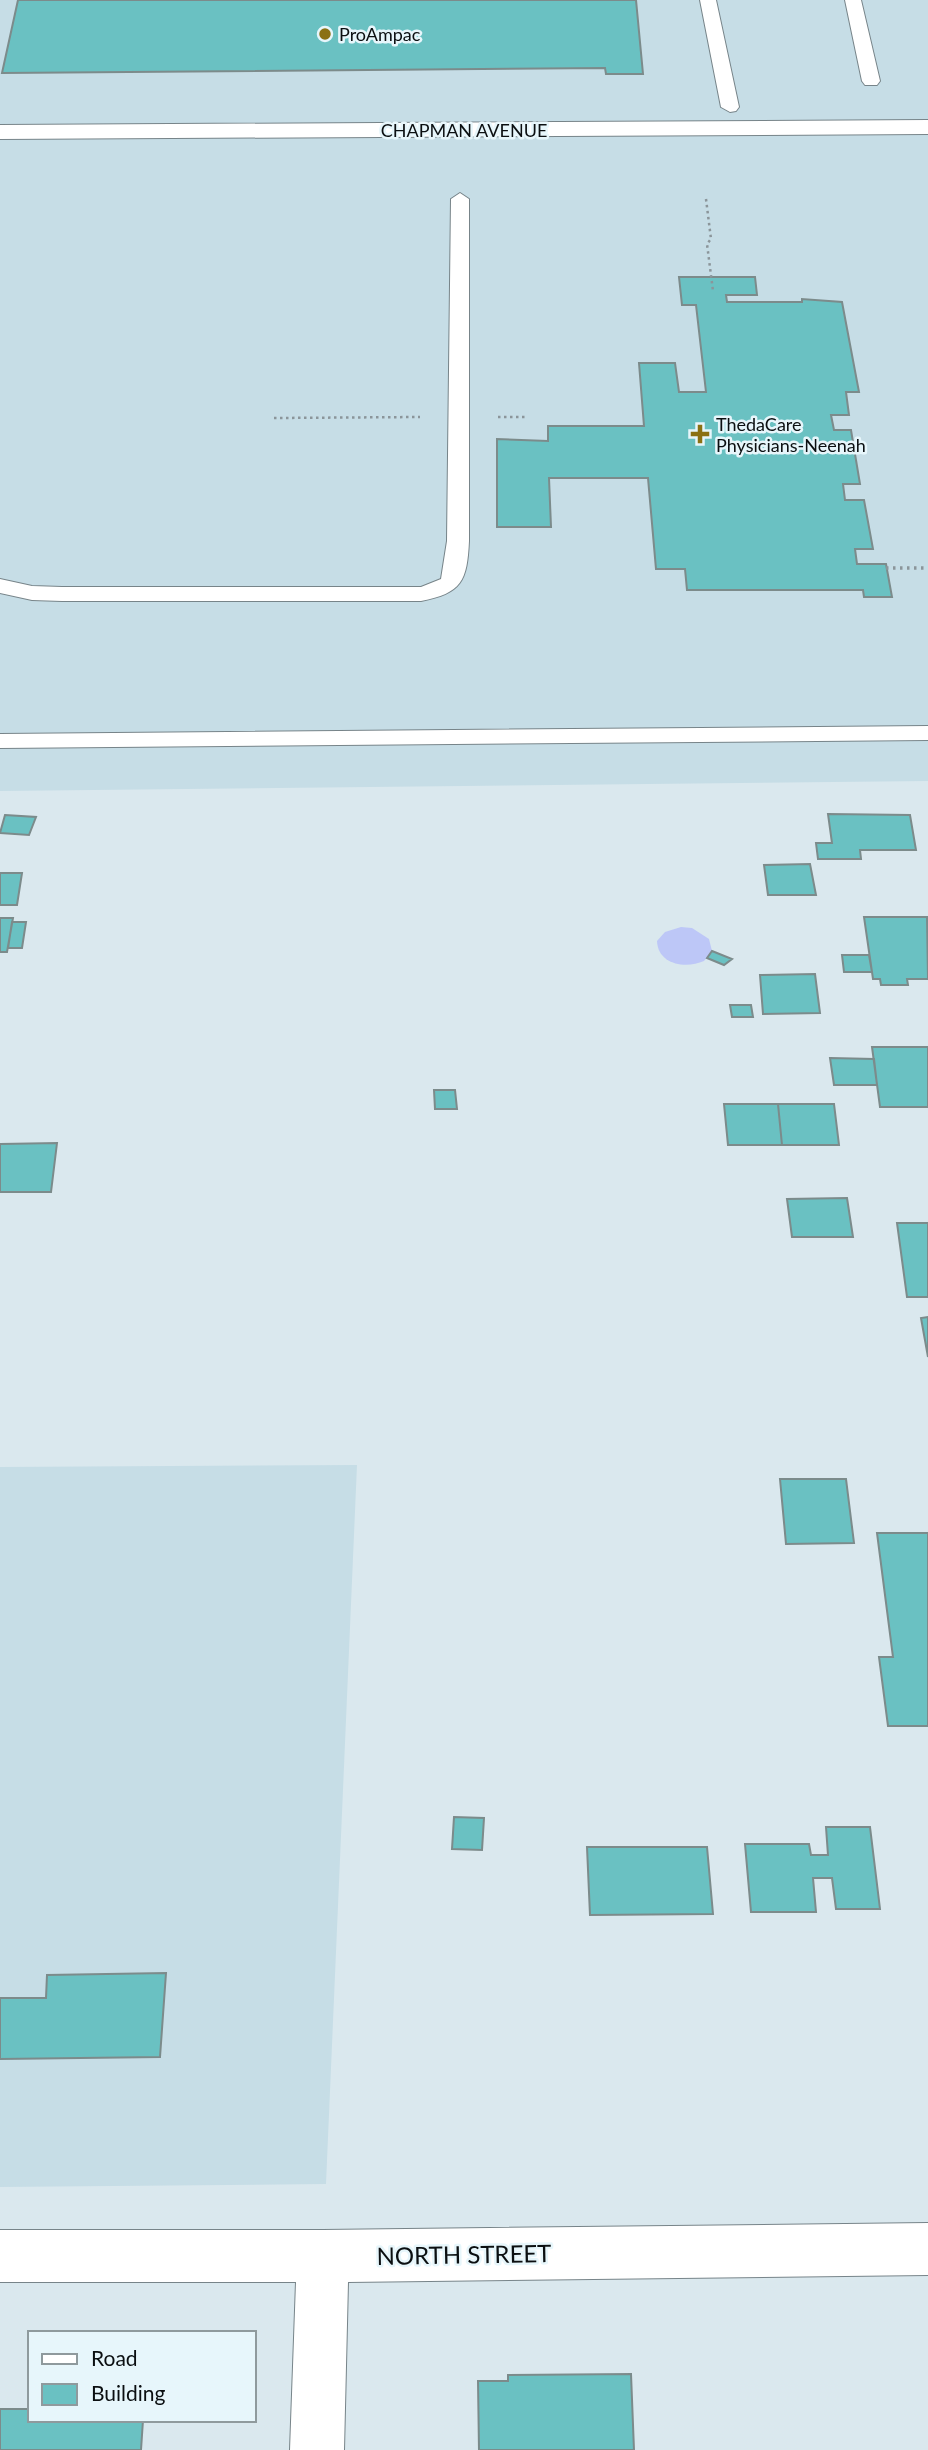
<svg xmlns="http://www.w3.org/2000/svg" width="928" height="2450" viewBox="0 0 928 2450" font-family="Lato,sans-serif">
  <rect width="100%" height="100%" fill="#dae8ee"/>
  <!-- built -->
  <path fill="#c6dde6" d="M0 0H928V781L0 791Z
    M357 1465 326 2184 0 2187V1467Z"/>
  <!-- water -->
  <path fill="#bdc7f7" d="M681 927 692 928 709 939 712 951 704 961C686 969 658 965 657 941L665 932Z"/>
  <!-- building -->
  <path fill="#6ac1c2" stroke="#7c8b8b" stroke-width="2" d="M18 0H636L643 74H606L605 68 2 73Z
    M679 277H755L757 295H726L727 302H802V299L842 302 859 392H846L849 415H831L834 430H851L860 484H843L845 500H864L873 549H855L857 564H886L892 597H864L863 590H687L685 569H656L648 478H549L551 527H497V439L548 441V426H644L639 363H675L679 392H706L696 305H682Z
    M828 814 910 815 916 850H860L861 859H818L816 843H832Z
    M5 815 36 817 29 835 0 833Z
    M810 864 816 895H768L764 865Z
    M0 873H22L17 905H0Z
    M864 917H927L928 979H907L908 985H881L880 979H873Z
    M0 918H13L7 952H0Z
    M12 922H26L22 948H8Z
    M712 951 732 959 724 965 707 958Z
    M842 955H869L872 972H844Z
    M815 974 820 1013 763 1014 760 975Z
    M730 1005H751L753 1017H732Z
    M872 1047H928V1107H880Z
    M830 1058 874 1059 877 1085H834Z
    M434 1090H455L457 1109H435Z
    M724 1104H778L782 1145H728Z
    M778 1104H834L839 1145H782Z
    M57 1143 51 1192H0V1144Z
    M847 1198 853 1237H792L787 1199Z
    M897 1223H928V1297H907Z
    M928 1317V1357L921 1318Z
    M780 1479H846L854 1543 786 1544Z
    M877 1533H928V1726H888L879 1657H893Z
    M454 1817 484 1818 482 1850 452 1849Z
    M826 1827H870L880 1909H836L832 1878H813L816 1912H751L745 1844H809L811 1855H828Z
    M587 1847H707L713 1914 590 1915Z
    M166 1973 160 2057 0 2059V1998H46L47 1975Z
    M631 2374 634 2450H479L478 2381H508V2375Z
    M0 2409H30V2420H143L141 2450H0Z"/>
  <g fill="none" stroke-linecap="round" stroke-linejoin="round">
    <defs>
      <path id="service" d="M700 0H716L739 107 736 111 730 112 721 107Z
        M845 0H861L880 81 877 85H865L862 81Z
        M460 193 469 199V541C467 581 462 593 421 601H62L32 600 0 593V579L32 586 62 587H421L441 579 447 541 451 199Z
        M928 726V740L0 748V734Z"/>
      <path id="minor" d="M928 120V134L0 139V125Z
        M928 2223V2275L348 2282 344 2450H290L296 2282H0V2230H323Z"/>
    </defs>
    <!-- service casing -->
    <use href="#service" stroke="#778489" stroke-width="2"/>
    <!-- minor casing -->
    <use href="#minor" stroke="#778489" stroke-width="2"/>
    <!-- path-far1 -->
    <path stroke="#8b959a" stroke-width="2.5" stroke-dasharray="2.5 3.5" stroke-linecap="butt" d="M706 199 711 239 707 244 713 291
      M498 417H526
      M274 418 420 417"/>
    <!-- path -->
    <path stroke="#8b959a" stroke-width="3.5" stroke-dasharray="2.5 4.5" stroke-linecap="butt" d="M886 568H928"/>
    <!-- service -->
    <use href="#service" fill="#fff" fill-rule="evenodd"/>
    <!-- minor -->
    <use href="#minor" fill="#fff" fill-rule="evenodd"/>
  </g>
  <!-- markers -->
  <g fill="#8b7113" stroke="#e7f6fb" stroke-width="2.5">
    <circle cx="325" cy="34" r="7"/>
    <path d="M696.5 423.5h7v7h7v7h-7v7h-7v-7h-7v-7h7z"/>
  </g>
  <g text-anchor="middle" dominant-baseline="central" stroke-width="5" stroke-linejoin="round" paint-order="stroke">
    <!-- far-poi labels -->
    <g font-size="18" fill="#0b0f11" stroke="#e7f6fb" text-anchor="start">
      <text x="339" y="34">ProAmpac</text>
      <text x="716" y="424">ThedaCare<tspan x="716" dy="21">Physicians-Neenah</tspan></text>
    </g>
    <!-- far-street labels -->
    <g font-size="18" fill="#0b0f11" stroke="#e7f6fb">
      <text x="464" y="130">CHAPMAN AVENUE</text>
    </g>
    <!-- near-street labels -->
    <g font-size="24" fill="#0b0f11" stroke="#e7f6fb">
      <text transform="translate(464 2254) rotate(-1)">NORTH STREET</text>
    </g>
  </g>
  <!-- legend -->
  <rect x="28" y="2331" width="228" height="91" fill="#e7f6fb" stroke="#8f9a9d" stroke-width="2"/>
  <rect x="42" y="2354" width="35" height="10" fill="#ffffff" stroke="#8f9a9d" stroke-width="2"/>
  <text x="91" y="2366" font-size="21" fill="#0b0f11">Road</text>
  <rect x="42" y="2384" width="35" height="21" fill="#6ac1c2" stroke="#8f9a9d" stroke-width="2"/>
  <text x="91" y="2401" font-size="21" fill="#0b0f11">Building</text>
</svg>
